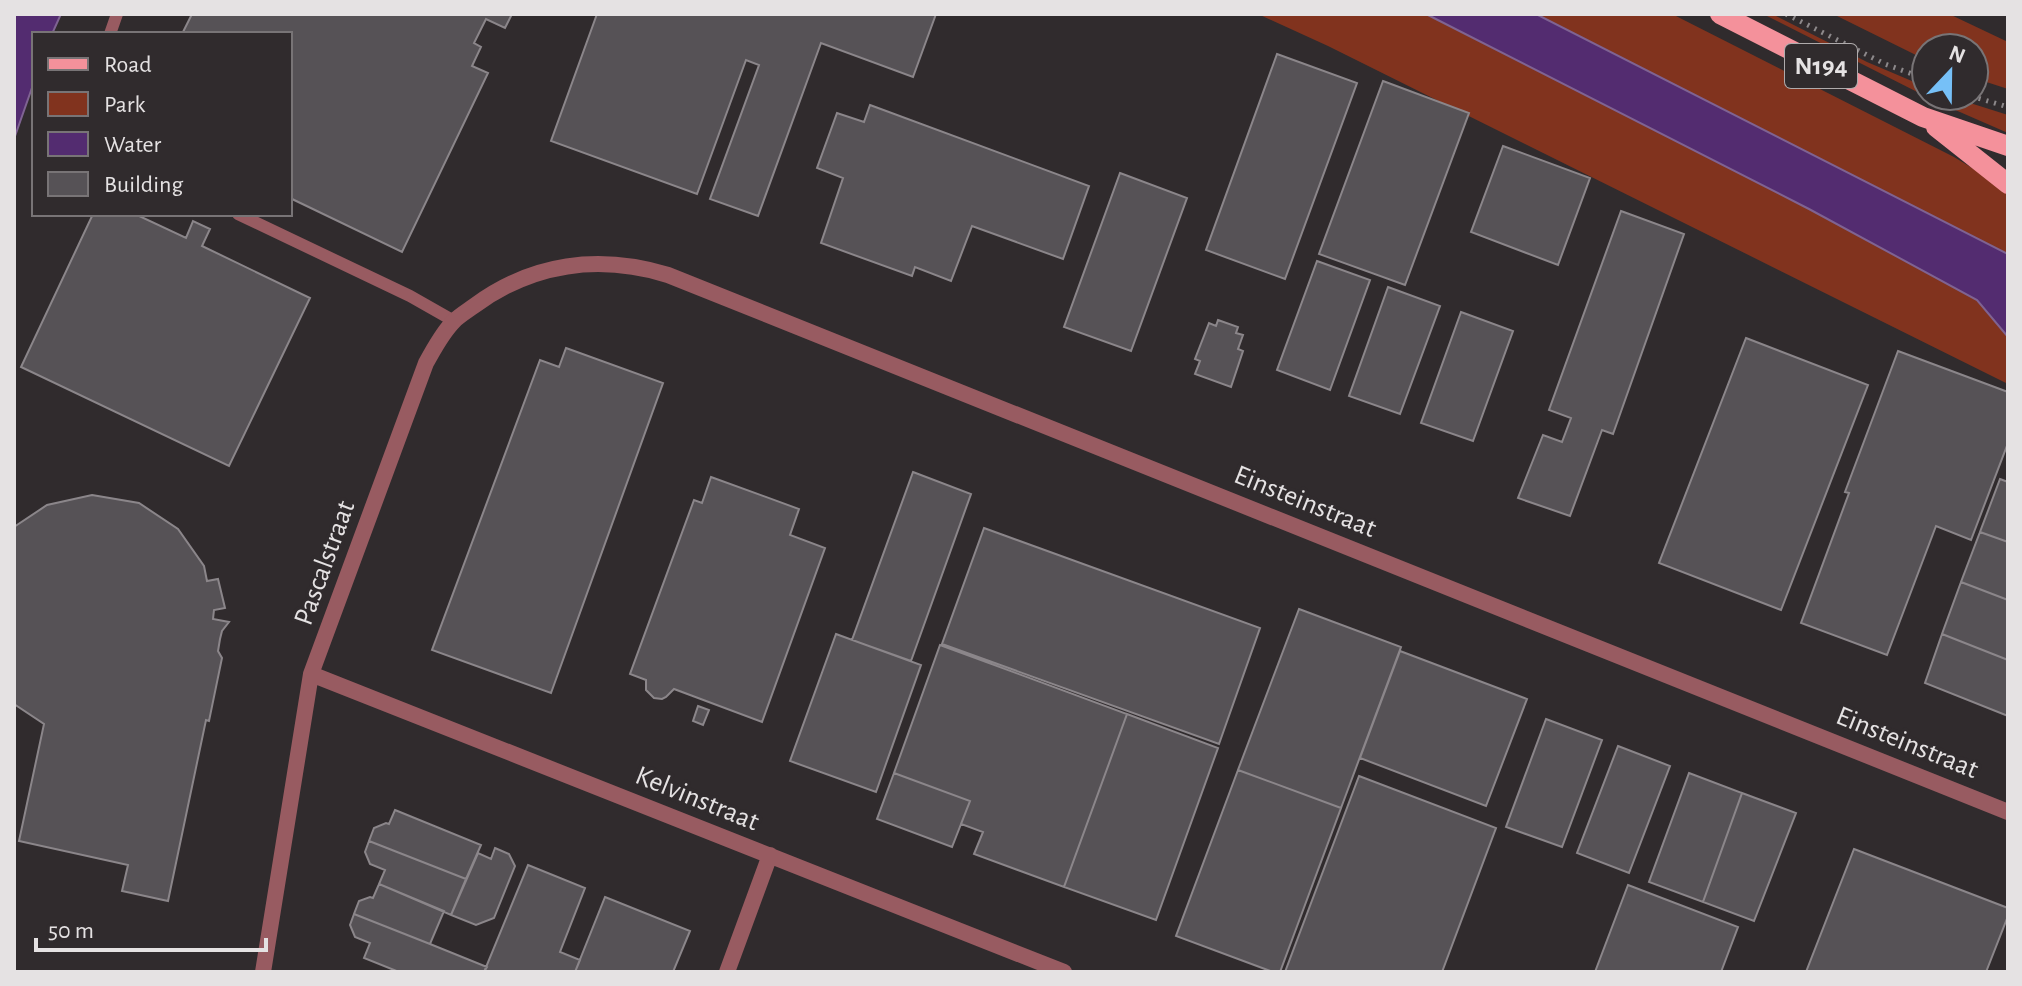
<svg xmlns="http://www.w3.org/2000/svg" width="2022" height="986" viewBox="0 0 2022 986" font-family="'Alegreya Sans',sans-serif">
  <rect width="100%" height="100%" fill="#302b2d"/>
  <!-- green -->
  <path fill="#81331e" d="M1258 14H1426L1809 209 1977 300 2008 337V384L1328 46Z
    M1536 14H1672L1954 157 1992 180 2008 193V254Z
    M1763 14H1772L1867 62 1926 87V96H1948L2008 115V133L1937 102Z
    M1833 14H1949L2008 42V89L1974 78V48H1926V60Z"/>
  <!-- water -->
  <path fill="#532c70" stroke="#7f6392" stroke-width="2" d="M14 14H61L52 34H34V82L14 139Z
    M1426 14H1536L2008 254V337L1977 300 1809 209Z"/>
  <!-- building -->
  <path fill="#565256" stroke="#8b868a" stroke-width="2" d="M192 14H512L505 28 486 19 474 43 481 47 472 66 488 73 402 252 290 198V34H182Z
    M597 14H936L913 77 821 43 758 216 710 199 759 65 746 60 697 194 551 141Z
    M1277 54 1357 83 1285 279 1206 250Z
    M1383 81 1469 113 1405 285 1319 254Z
    M870 105 1089 186 1063 259 972 226 951 281 915 267 912 276 821 243 843 178 817 168 837 113 864 122Z
    M1503 146 1590 178 1558 265 1471 232Z
    M1120 173 1187 198 1131 351 1064 327Z
    M1621 211 1684 234 1613 434 1602 430 1570 516 1518 498 1543 435 1562 442 1571 418 1549 410Z
    M93 214H135L186 238 193 221 210 229 202 246 310 298 229 466 21 367Z
    M1317 261 1370 280 1330 390 1277 370Z
    M1388 287 1440 306 1400 414 1349 396Z
    M1461 312 1513 331 1473 441 1421 423Z
    M1218 320 1238 327 1236 333 1243 335 1238 349 1243 351 1231 387 1195 374 1200 361 1195 359 1209 323 1216 326Z
    M1746 338 1868 385 1781 610 1659 563Z
    M566 348 663 383 551 693 432 650 540 360 559 367Z
    M1898 351 2008 392V443L1971 540 1936 526 1887 655 1801 623 1849 493 1845 492Z
    M913 472 971 494 911 661 852 640Z
    M711 477 799 509 790 535 825 548 762 722 674 689 666 697 662 699 654 698 646 690V680L630 674 694 500 702 503Z
    M2000 479 2008 482V542L1980 532Z
    M92 495 139 503 178 529 204 566 207 581 218 579 225 608 214 610 213 619 229 622 222 631 220 639 218 651 222 658 209 721 206 720 168 901 122 891 128 865 19 841 44 724 14 704V527L47 505Z
    M984 528 1260 628 1219 744 942 644Z
    M1980 532 2008 542V600L1961 582Z
    M1961 582 2008 600V660L1942 634Z
    M1299 609 1401 647 1341 808 1238 770Z
    M836 634 921 665 876 792 790 761Z
    M1942 634 2008 660V716L1925 683Z
    M940 645 1127 714 1064 887 974 854 983 832 961 824 970 801 894 773Z
    M1400 651 1527 699 1486 806 1360 758Z
    M698 706 709 710 703 725 693 721Z
    M1127 714 1218 748 1156 920 1064 887Z
    M1546 719 1602 740 1562 847 1506 827Z
    M1618 746 1670 766 1629 873 1577 853Z
    M1238 770 1341 808 1280 972H1273L1176 936Z
    M894 773 970 801 952 847 877 819Z
    M1689 773 1742 793 1703 902 1649 882Z
    M1359 776 1496 828 1442 972H1285Z
    M1742 793 1796 813 1754 921 1703 902Z
    M395 810 481 845 466 879 369 841 374 828 386 823 389 824Z
    M369 841 466 879 451 915 379 884 385 870 370 864 365 852Z
    M495 848 509 854 515 866 494 918 476 925 451 915 478 853 491 859Z
    M1854 849 2008 908V916L1986 972H1806Z
    M528 865 585 888 560 952 580 960 575 972H484Z
    M379 884 444 911 430 944 354 914 359 901 370 897 373 898Z
    M1628 885 1738 927 1721 972H1595Z
    M605 897 690 931 673 972H575Z
    M354 914 430 944 487 967 484 972H399L364 958 370 943 355 937 350 925Z"/>
  <g fill="none" stroke-linecap="round" stroke-linejoin="round">
    <!-- path -->
    <path stroke="#8d898b" stroke-width="5" stroke-dasharray="2 6" stroke-linecap="butt" d="M1786 14 1885 64 1926 79
      M1971 96 2008 107"/>
    <!-- service -->
    <path stroke="#985b61" stroke-width="12" d="M110 34 117 14
      M238 214 410 296 454 321"/>
    <!-- minor -->
    <path stroke="#985b61" stroke-width="16" d="M311 674 1064 972
      M263 972 311 674 426 363C434 349 442 333 454 321 459 316 467 311 474 306 532 263 599 254 668 275L2008 812
      M727 972 770 855"/>
    <!-- primary -->
    <path stroke="#f4919b" stroke-width="20" d="M1720 14 1923 117 2008 146
      M1936 127 2008 184"/>
  </g>
  <g text-anchor="middle" dominant-baseline="central" stroke-width="7" stroke-linejoin="round" paint-order="stroke">
    <!-- shield labels -->
    <rect fill="#302b2d" stroke="#afabac" stroke-width="2" x="1785" y="44" width="72" height="44" rx="6"/>
    <g font-size="26" font-weight="bold" fill="#e5e2e3">
      <text x="1821" y="66">N194</text>
    </g>
    <!-- street labels -->
    <g font-size="28" fill="#e5e2e3" stroke="#302b2d">
      <text transform="translate(1305 502) rotate(22)">Einsteinstraat</text>
      <text transform="translate(325 563) rotate(-70)">Pascalstraat</text>
      <text transform="translate(1907 743) rotate(22)">Einsteinstraat</text>
      <text transform="translate(697 799) rotate(22)">Kelvinstraat</text>
    </g>
  </g>
  <!-- border -->
  <rect width="2022" height="986" fill="none" stroke="#e5e2e3" stroke-width="32"/>
  <!-- legend -->
  <rect x="32" y="32" width="260" height="184" fill="#302b2d" stroke="#787476" stroke-width="2"/>
  <rect x="48" y="58" width="40" height="12" fill="#f4919b" stroke="#787476" stroke-width="2"/>
  <text x="104" y="72" font-size="24" fill="#e5e2e3">Road</text>
  <rect x="48" y="92" width="40" height="24" fill="#81331e" stroke="#787476" stroke-width="2"/>
  <text x="104" y="112" font-size="24" fill="#e5e2e3">Park</text>
  <rect x="48" y="132" width="40" height="24" fill="#532c70" stroke="#787476" stroke-width="2"/>
  <text x="104" y="152" font-size="24" fill="#e5e2e3">Water</text>
  <rect x="48" y="172" width="40" height="24" fill="#565256" stroke="#787476" stroke-width="2"/>
  <text x="104" y="192" font-size="24" fill="#e5e2e3">Building</text>
  <!-- north arrow -->
  <g transform="translate(1950 72) rotate(22)"><circle r="38" fill="#302b2d" stroke="#787476" stroke-width="2"/>
  <path d="M0-6L14 30L0 20L-14 30Z" fill="#76c0f7"/>
  <text y="-12" font-size="22" font-weight="bold" text-anchor="middle" fill="#e5e2e3">N</text>
  </g>
  <!-- scale -->
  <path d="M36 938v12h230v-12" fill="none" stroke="#e5e2e3" stroke-width="4"/>
  <text x="48" y="938" font-size="24" fill="#e5e2e3" stroke="#302b2d" stroke-width="6" paint-order="stroke">50 m</text>
</svg>
